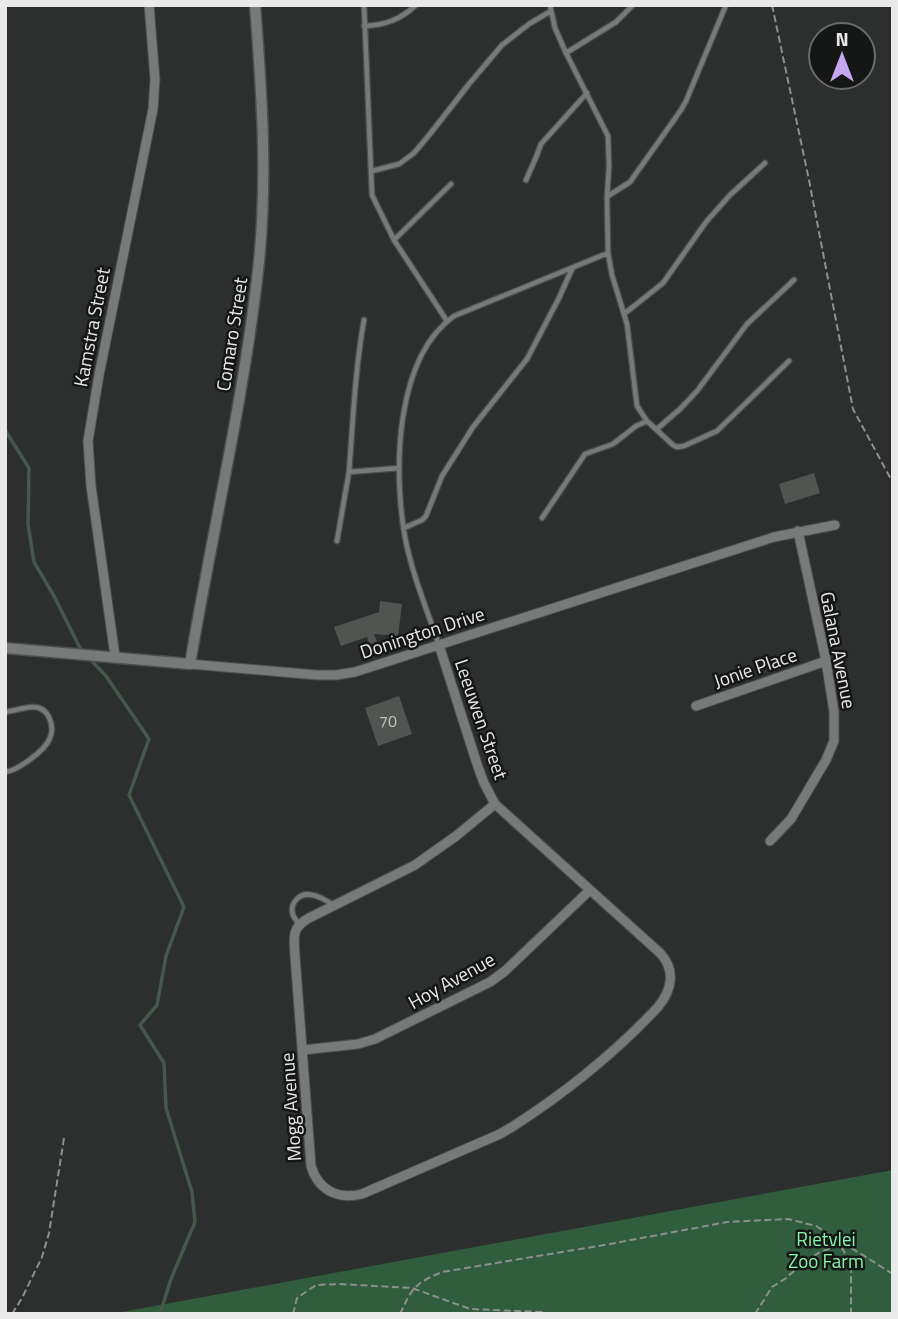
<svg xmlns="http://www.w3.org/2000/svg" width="898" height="1319" viewBox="0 0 898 1319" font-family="'Titillium Web',sans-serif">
  <rect width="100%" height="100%" fill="#2c2f2d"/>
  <!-- green -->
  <path fill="#2f5d3e" d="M893 1170V1314H111Z"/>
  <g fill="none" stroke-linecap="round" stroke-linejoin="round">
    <!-- stream -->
    <path stroke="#46574b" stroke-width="3.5" d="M5 430 29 468 28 524 34 562 54 596 80 648 84 652
      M89 658 106 676 149 739 129 795 184 907 166 956 157 1005 140 1025 164 1063 166 1108 192 1192 195 1222 171 1279 160 1314"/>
  </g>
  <!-- building -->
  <path fill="#525452" d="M814 473 820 493 785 504 779 484Z
    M380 601 402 604 398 636 374 634 378 644 370 647 367 637 341 646 334 627 379 612Z
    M399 696 412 734 378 746 365 708Z"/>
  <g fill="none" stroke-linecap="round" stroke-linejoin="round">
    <defs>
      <path id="service" d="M364 5 372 195 394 240 447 321
        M550 5 555 28 566 53 608 136 609 167 607 197 608 253 612 275 627 324 637 406 647 421 673 445 677 447 684 446 717 431 789 361
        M364 26C385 25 400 20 416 5
        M566 53 616 22 633 5
        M372 171 399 164 414 153 430 134 469 84 502 45 529 24 551 11
        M526 180 537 155 541 144 587 93
        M608 196 630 182 681 110 686 101 726 5
        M394 240 451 184
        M624 314 663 283 706 222 730 195 765 163
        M364 320C355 370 353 421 349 472L399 468
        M657 429 680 409 697 391 747 324 794 280
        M542 518 585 454 613 444 636 426 647 421
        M404 528 422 520 426 516 442 476 473 427 527 359 559 298 572 269
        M337 541 349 472
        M439 645C427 610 412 574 405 537 393 471 395 358 454 316L608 253
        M5 712C14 711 24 707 33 707 49 707 56 727 49 740 44 751 17 771 5 772
        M299 924C297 921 294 918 293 915 289 902 301 892 312 895 320 896 327 901 333 905"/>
      <path id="minor" d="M439 645 478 767 484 783 495 804 660 953C676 970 672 990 658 1007 615 1053 565 1093 512 1127L500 1134 362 1194C338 1200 318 1190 311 1166L295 956C294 937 291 928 309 918L415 865 456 836 495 804
        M115 656 91 486 88 441 99 375 153 109 155 79 149 5
        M190 664 317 675H336L355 672 774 537 835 525
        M696 706 826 661
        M770 841 791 819 826 760 834 741V712L826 661 798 531
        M303 1050 358 1044 375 1039 490 982 505 971 590 890"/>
      <path id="tertiary" d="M5 648 190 664C212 533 243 403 258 271 268 182 262 94 255 5"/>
    </defs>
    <!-- service casing -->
    <use href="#service" stroke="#4c4e4c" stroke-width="7"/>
    <!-- minor casing -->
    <use href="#minor" stroke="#4c4e4c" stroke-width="11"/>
    <!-- tertiary casing -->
    <use href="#tertiary" stroke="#4c4e4c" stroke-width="13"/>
    <!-- path -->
    <path stroke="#8e908f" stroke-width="2" stroke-dasharray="7 3.5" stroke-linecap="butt" d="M772 5 809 180 853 409 893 483
      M12 1314 22 1298 42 1257 49 1233 64 1138
      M293 1314 297 1298 316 1285 339 1284 412 1288 470 1309 542 1312 543 1314
      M400 1314C412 1288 415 1283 442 1272L610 1244 727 1222 788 1219 816 1226 893 1274
      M755 1314 772 1287 785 1279 804 1262 820 1252 840 1245 851 1263V1314"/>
    <!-- service -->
    <use href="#service" stroke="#777a78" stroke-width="4.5"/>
    <!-- minor -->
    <use href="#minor" stroke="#777a78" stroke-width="9"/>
    <!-- tertiary -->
    <use href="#tertiary" stroke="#777a78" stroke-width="10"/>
  </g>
  <g text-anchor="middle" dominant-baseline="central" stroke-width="5" stroke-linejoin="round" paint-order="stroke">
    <!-- number labels -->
    <g font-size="16" fill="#c2c4c2">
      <text x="388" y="721">70</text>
    </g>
    <!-- street labels -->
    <g font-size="19" fill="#e8e9e8" stroke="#151616">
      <text transform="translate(91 327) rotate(-79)">Kamstra Street</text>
      <text transform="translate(231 334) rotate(-81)">Comaro Street</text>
      <text transform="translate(422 632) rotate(-18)">Donington Drive</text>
      <text transform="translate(839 650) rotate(79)">Galana Avenue</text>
      <text transform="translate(755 667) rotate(-19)">Jonie Place</text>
      <text transform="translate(482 719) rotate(71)">Leeuwen Street</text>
      <text transform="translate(451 980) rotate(-29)">Hoy Avenue</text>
      <text transform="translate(290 1107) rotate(-94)">Mogg Avenue</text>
    </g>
    <!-- park labels -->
    <g font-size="19" fill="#85f5a9" stroke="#151616">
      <text x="826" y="1238">Rietvlei<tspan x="826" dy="22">Zoo Farm</tspan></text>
    </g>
  </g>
  <!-- border -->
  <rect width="898" height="1319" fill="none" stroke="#e8e9e8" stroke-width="14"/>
  <!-- north arrow -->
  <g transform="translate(842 56)"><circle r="33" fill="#151616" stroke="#696a6a" stroke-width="2"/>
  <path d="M0-5L12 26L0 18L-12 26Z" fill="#c5a7f1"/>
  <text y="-10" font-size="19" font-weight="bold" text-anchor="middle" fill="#e8e9e8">N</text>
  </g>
</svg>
